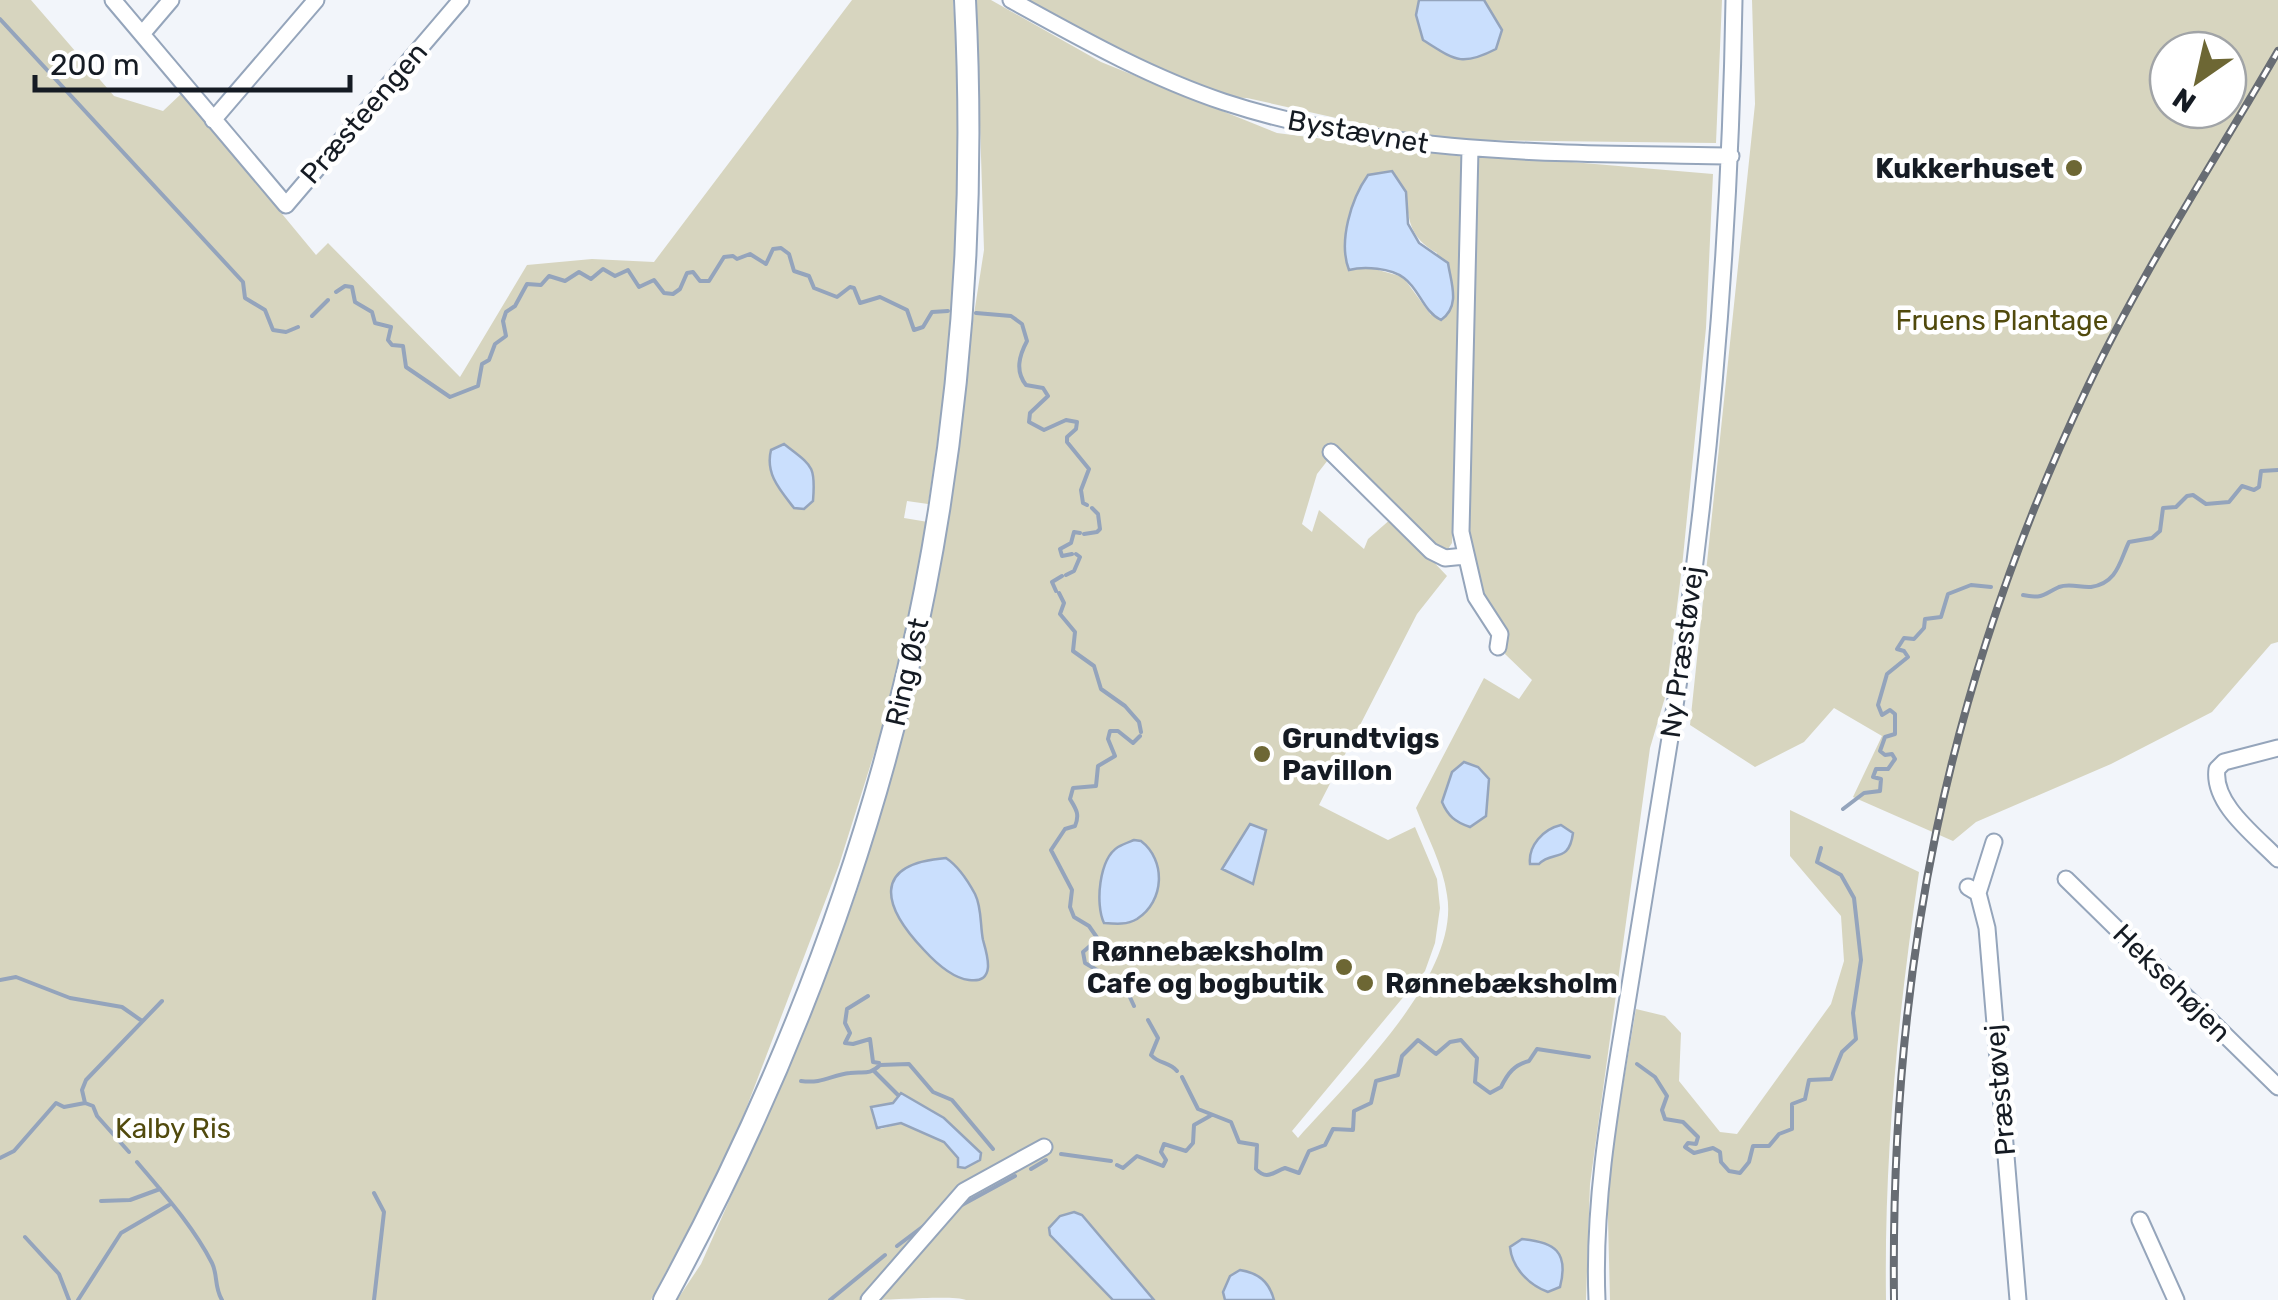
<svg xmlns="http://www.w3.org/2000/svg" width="2278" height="1300" viewBox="0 0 2278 1300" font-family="Rubik,sans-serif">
  <rect width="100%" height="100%" fill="#f2f5fa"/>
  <!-- green -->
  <path fill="#d7d5bf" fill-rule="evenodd" d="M0 0H31L114 96 163 111 182 93 316 255 328 243 460 377 527 265 592 259 654 262 852 0H953C956 43 960 87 960 130 959 255 948 380 928 504L907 501 904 518 928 522 891 700 839 865 730 1151 651 1300H0Z
    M976 0H991L1101 62 1277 133 1466 157 1452 543 1446 552 1433 549 1335 451 1317 474 1302 524 1312 532 1319 510 1364 549 1368 539 1392 518 1447 576 1417 614 1319 805 1388 840 1415 827 1437 879 1440 908 1435 943 1425 971 1292 1131 1298 1138C1348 1081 1461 976 1447 895 1443 865 1427 836 1416 808L1484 678 1519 699 1532 680 1505 654 1508 633 1480 593 1467 531 1476 154 1713 174 1706 328 1682 567 1666 694 1650 748 1590 1184 1586 1300H966C954 1295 893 1300 874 1300L962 1188 866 1300H677L701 1264 804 1033 858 889 915 692 984 250ZM1406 192C1408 221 1410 238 1437 253L1431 315 1403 277 1364 266ZM901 1093 932 1110 981 1153 958 1158 944 1142 901 1123 881 1129 874 1122 871 1107 893 1103Z
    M1026 0H1722L1716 143 1463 140 1399 132 1247 98 1223 97 1102 45Z
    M1752 0H2278V642L2271 644 2212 712 2111 764 1976 822 1953 841 1853 797 1882 736 1834 708 1804 742 1755 767 1690 725 1755 104ZM2228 50V110H2168V50Z
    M1790 810 1919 872C1898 1015 1884 1155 1886 1300H1610L1607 1179 1636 1009 1665 1016 1681 1033 1679 1081 1720 1132 1737 1134 1831 1004 1844 961 1841 916 1790 856Z"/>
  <!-- water -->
  <path fill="#cadffd" stroke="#94a4bc" stroke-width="2.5" d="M1419 0H1484L1502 30 1496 49C1461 67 1455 60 1423 40L1416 15Z
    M1392 171 1406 192 1408 224 1419 243 1448 263C1451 283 1461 306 1441 320 1423 311 1420 290 1404 278 1391 268 1364 266 1349 270 1338 242 1351 199 1368 175Z
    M784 444C812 466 816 465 813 501L804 509 794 508C780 490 765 474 771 450Z
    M1464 762 1478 767 1489 779 1486 816 1470 827C1455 822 1448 816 1442 802L1452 772Z
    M1250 824 1266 830 1253 884 1222 869Z
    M1561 825 1573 833C1569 864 1552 850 1539 864H1530C1528 846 1543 829 1561 825Z
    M1134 840 1141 841C1166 860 1165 901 1137 919 1127 925 1116 924 1104 923 1095 904 1099 859 1118 847 1123 844 1129 842 1134 840Z
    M946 858C958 866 968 881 975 894 982 908 980 925 983 940 987 954 997 984 969 980 952 978 935 962 924 950 883 907 870 864 946 858Z
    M901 1093 944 1118 981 1153 980 1160 965 1168 958 1167V1158L944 1142 901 1123 877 1128 871 1107 893 1103Z
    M1074 1212 1082 1215 1154 1300H1113L1050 1235 1049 1228 1060 1216Z
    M1522 1239C1555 1242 1569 1252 1560 1287L1548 1292C1529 1285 1512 1268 1510 1247Z
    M1240 1270C1258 1273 1269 1281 1274 1300H1225L1223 1292 1230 1276Z"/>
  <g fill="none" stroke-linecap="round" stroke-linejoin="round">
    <!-- stream -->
    <path stroke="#94a4bc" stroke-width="4" d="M0 19 243 282 245 298 265 310 273 330 286 332 298 327
      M336 292 345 286 352 287 355 302 372 312 375 323 391 327 388 340 392 345 403 346 406 367 450 397 478 386 482 364 489 360 495 344 506 336 503 321 506 312 515 306 527 284 541 285 549 276 565 281 579 272 591 279 603 269 615 276 628 270 639 287 654 280 664 293 673 294 680 289 687 273 693 272 700 281H709L724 257 733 256 737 259 750 254 766 264 773 249 781 248 789 254 794 271 809 276 814 288 837 297 850 287 854 288 860 303 880 297 907 310 914 330 923 327 932 312 948 311
      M976 313 1011 316 1022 324 1027 341C1019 356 1015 371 1026 385L1043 388 1048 396 1030 413 1029 422 1044 430 1066 420 1077 422 1076 429 1067 437V442L1089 469 1081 490 1083 503 1087 505
      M312 316 328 300
      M1084 534 1097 532 1100 529 1098 514 1092 508
      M1072 554 1062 556 1060 549 1071 543 1074 532 1080 533
      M1066 575 1074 571 1080 557 1076 554
      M1056 591 1052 582 1062 576
      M1059 593 1064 603 1060 614 1075 632 1073 651 1094 666 1101 689 1125 706 1139 722 1141 732
      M2023 595C2044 599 2042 595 2059 587 2070 583 2081 588 2091 587 2118 583 2120 560 2129 542L2152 538 2160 531 2163 508 2176 507 2187 496 2193 495 2206 504 2229 502 2242 486 2254 490 2259 487 2261 471 2278 470
      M1843 809 1864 793 1880 791 1881 779 1873 777 1876 769H1888L1895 759 1892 754 1885 755 1880 751 1885 737 1895 734V714L1890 710 1882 715 1878 705 1887 674 1908 657 1904 651 1897 649 1904 638 1914 639 1924 628 1925 619 1941 617 1948 594 1971 585 1991 587
      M0 980 16 977 70 998 122 1007 142 1021
      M868 996 847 1009 845 1023 850 1033 845 1043 853 1044 870 1039 873 1062 879 1063
      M1134 1006 1128 993 1108 991 1102 973 1085 963 1083 952 1098 939 1089 926 1074 917 1070 907 1072 890 1051 850 1065 829 1075 826C1080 814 1076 809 1070 799L1073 788 1096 786 1098 766 1115 756 1108 739 1110 731H1118L1133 743 1140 736
      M1148 1020 1158 1038 1151 1055C1159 1064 1170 1062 1177 1071
      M1637 1064 1655 1077 1667 1096 1662 1110 1665 1119 1683 1122 1698 1137 1696 1144 1688 1143 1685 1147 1694 1153 1713 1148 1720 1152 1721 1162 1729 1171 1740 1173 1749 1162 1753 1146H1769L1779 1134 1792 1129V1104L1805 1099 1809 1080 1831 1079 1842 1052 1856 1039 1853 1013 1861 960 1854 898 1841 875 1817 862 1821 848
      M874 1071 898 1095
      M1182 1077 1198 1109 1231 1122 1239 1142 1257 1145 1256 1169C1267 1181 1273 1172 1285 1168L1299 1173 1309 1151 1325 1145 1333 1129 1353 1130 1354 1111 1371 1103 1376 1081 1398 1075 1402 1056 1418 1040 1436 1054 1450 1042 1461 1040 1477 1058 1475 1082 1490 1093 1501 1087C1508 1073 1514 1065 1529 1061L1537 1049 1589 1057
      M801 1081C823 1084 831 1075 850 1073 863 1071 869 1076 880 1065L909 1064 933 1092 952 1100 993 1149
      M85 1103 82 1090 86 1080 162 1001
      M1061 1154 1111 1161
      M0 1158 14 1151 56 1103 64 1107 85 1103 93 1106 97 1116 129 1152
      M137 1162C164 1194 193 1226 212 1263 218 1275 214 1287 222 1300
      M1117 1165 1123 1168 1137 1156 1163 1166 1166 1160 1161 1152 1164 1144 1186 1151 1193 1143 1194 1125 1210 1116
      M1031 1169 1046 1160
      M374 1193 384 1212 374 1300
      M101 1201 130 1200 160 1189
      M960 1206 1015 1176
      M25 1237 59 1274 69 1300
      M897 1246 925 1225
      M78 1300 121 1233 169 1205
      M830 1300 885 1255"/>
    <defs>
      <path id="minor" d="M113 0 286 205 461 0
        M1011 0C1080 38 1149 77 1224 102 1389 156 1560 153 1731 156
        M142 34 171 0
        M213 120 316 0
        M1470 149 1461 532 1476 597 1500 634 1498 647
        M1331 452 1431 551 1445 558 1465 556
        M2278 748 2224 762 2217 769C2212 804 2256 836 2278 859
        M2066 879 2278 1087
        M1968 887 1978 893 1987 928 2018 1300
        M1978 893 1994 842
        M2140 1220 2176 1300
        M869 1300 964 1191 1044 1147
        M1597 1300C1593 1208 1609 1113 1624 1022 1639 927 1655 833 1670 738 1709 494 1730 247 1734 0"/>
      <path id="major" d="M664 1300C888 891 989 466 965 0"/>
    </defs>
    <!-- minor casing -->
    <use href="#minor" stroke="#95a5bb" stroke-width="19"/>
    <!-- major casing -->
    <use href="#major" stroke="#95a5bb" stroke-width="24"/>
    <!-- minor -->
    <use href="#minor" stroke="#fff" stroke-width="15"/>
    <!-- major -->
    <use href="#major" stroke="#fff" stroke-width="20"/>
    <defs>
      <path id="rail" d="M1894 1300C1890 971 1946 684 2088 386 2143 270 2214 162 2278 51"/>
    </defs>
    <!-- rail casing -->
    <use href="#rail" stroke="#686d74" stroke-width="8"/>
    <!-- rail -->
    <use href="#rail" stroke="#fff" stroke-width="4" stroke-dasharray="11" stroke-linecap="butt"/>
  </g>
  <!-- markers -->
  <g fill="#6d6734" stroke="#fff" stroke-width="4">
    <circle cx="2074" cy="168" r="10"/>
    <circle cx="1262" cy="754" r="10"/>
    <circle cx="1344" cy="967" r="10"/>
    <circle cx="1365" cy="983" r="10"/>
  </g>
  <g text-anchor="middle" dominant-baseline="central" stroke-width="9" stroke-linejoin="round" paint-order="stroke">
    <!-- street labels -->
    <g font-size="28" fill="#151b23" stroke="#fff">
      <text transform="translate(364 113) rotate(-49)">Præsteengen</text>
      <text transform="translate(1358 132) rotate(10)">Bystævnet</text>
      <text transform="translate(1682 652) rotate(-82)">Ny Præstøvej</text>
      <text transform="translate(907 672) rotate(-77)">Ring Øst</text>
      <text transform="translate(2172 983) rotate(45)">Heksehøjen</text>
      <text transform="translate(2000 1090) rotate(-95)">Præstøvej</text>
    </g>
    <!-- poi labels -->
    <g font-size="28" font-weight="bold" fill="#151b23" stroke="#fff" text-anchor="end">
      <text x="2054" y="168">Kukkerhuset</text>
      <text x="1282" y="738" text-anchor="start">Grundtvigs<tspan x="1282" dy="32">Pavillon</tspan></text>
      <text x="1324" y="951">Rønnebæksholm<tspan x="1324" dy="32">Cafe og bogbutik</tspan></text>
      <text x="1385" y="983" text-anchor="start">Rønnebæksholm</text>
    </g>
    <!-- park labels -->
    <g font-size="28" fill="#514a0d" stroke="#fff">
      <text x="2002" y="320">Fruens Plantage</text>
      <text x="173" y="1128">Kalby Ris</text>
    </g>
  </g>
  <!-- north arrow -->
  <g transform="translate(2198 80) rotate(214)"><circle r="48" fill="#ffffff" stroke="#a1a4a7" stroke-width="2.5"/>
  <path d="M0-8L18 38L0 25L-18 38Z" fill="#6d6734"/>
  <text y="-15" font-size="28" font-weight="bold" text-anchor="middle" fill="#151b23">N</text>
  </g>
  <!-- scale -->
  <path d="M35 75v15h315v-15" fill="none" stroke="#151b23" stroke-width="5"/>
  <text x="50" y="75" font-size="30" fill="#151b23" stroke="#ffffff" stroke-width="8" paint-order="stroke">200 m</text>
</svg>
